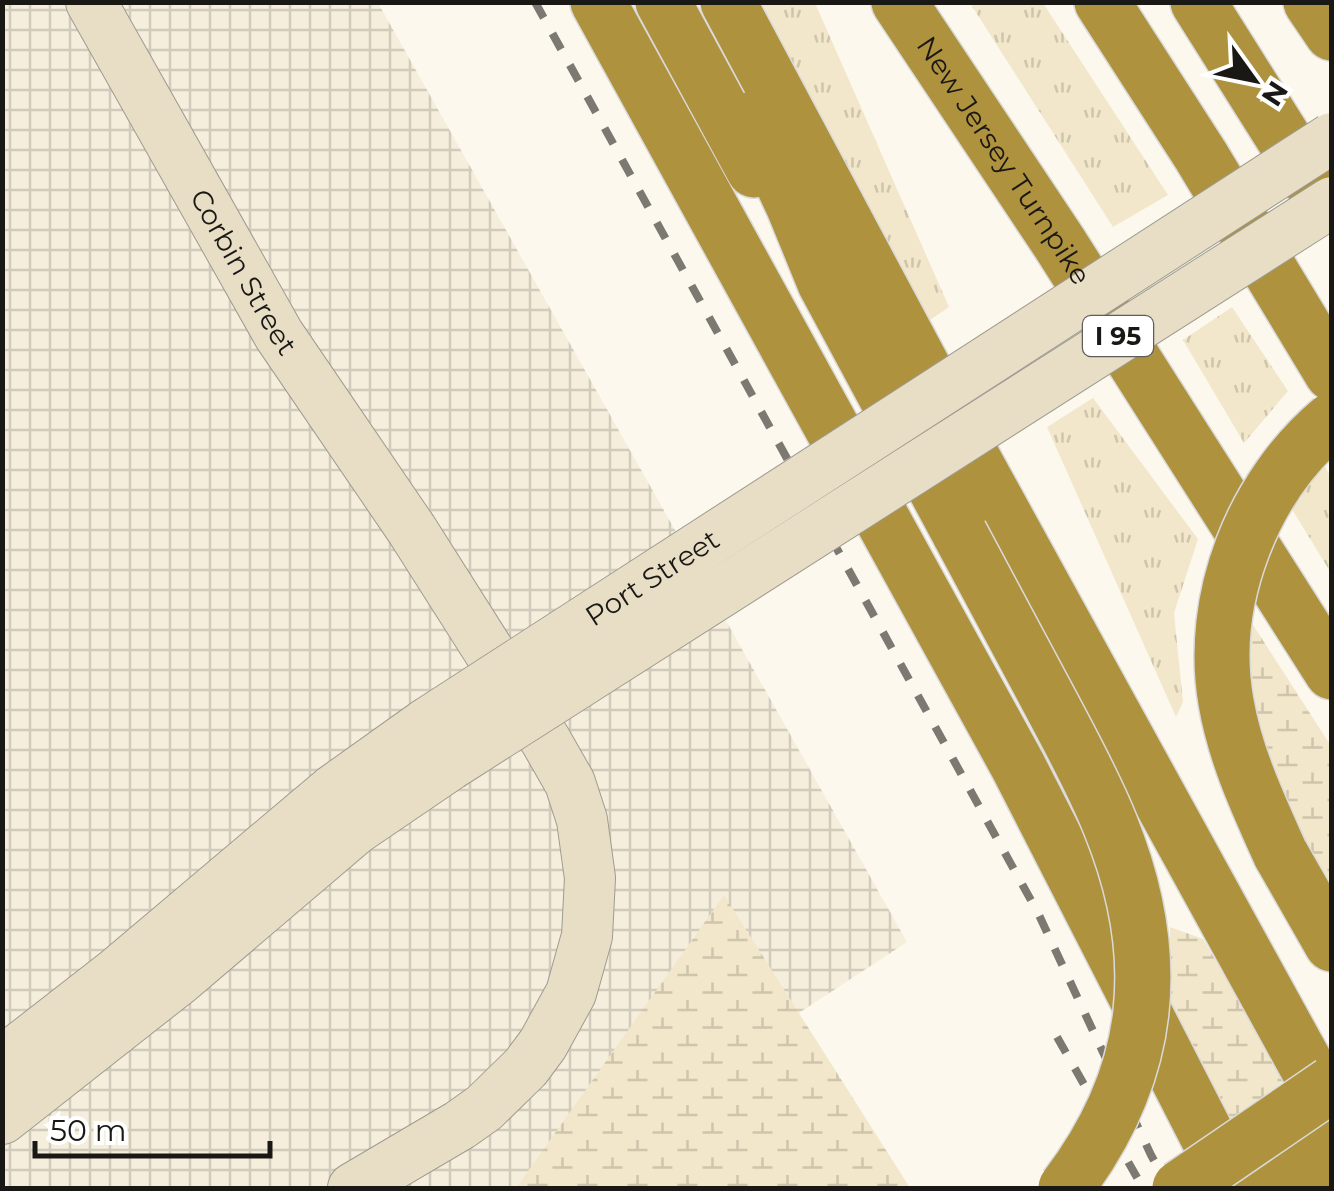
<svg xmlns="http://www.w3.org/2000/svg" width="1334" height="1191" viewBox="0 0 1334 1191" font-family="Montserrat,sans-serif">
  <defs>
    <pattern id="industrial-grid" width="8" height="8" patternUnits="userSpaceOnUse" patternTransform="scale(2.5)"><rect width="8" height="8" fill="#f5eedc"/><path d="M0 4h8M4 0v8" fill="none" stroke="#d1cbbc"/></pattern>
    <pattern id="grass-tufts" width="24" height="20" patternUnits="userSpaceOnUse" patternTransform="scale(2.5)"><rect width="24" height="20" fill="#f2e7ca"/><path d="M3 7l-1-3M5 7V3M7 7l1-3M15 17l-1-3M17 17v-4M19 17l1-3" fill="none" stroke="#cfc5ad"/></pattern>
    <pattern id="wetland-marsh" width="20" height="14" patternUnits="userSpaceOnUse" patternTransform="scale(2.5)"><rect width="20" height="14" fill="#f2e7ca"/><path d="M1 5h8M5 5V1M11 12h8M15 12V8" fill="none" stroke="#cfc5ad"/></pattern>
  </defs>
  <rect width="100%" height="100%" fill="#fcf8ed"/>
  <!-- industrial -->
  <path fill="url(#industrial-grid)" d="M2 3H378L907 942 532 1188H3Z"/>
  <!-- grass -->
  <path fill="url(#grass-tufts)" d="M750 3H815L949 307 924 324Z
    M970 3H1043L1168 195 1113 227Z
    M1232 307 1288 391 1244 443 1183 340Z
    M1093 398 1198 539 1174 613 1183 702 1176 717 1047 427Z
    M1320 458 1331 477V573L1290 506Z"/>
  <!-- wetland -->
  <path fill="url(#wetland-marsh)" d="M1246 614 1331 746V905L1319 884 1249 710Z
    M724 895 910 1188H516Z
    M1170 927 1203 939 1285 1080 1224 1127 1171 1026Z"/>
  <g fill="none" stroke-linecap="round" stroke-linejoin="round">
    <defs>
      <g id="secondary">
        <path id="s1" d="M91 2 279 335 412 530 546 741 570 783 582 820 590 878 587 936 571 993 543 1044 526 1067 484 1108 460 1125 353 1188"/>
        <path d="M2 1062 115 974 333 790 427 723"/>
        <path d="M2 1119 180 979 356 829 450 765"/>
      </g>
      <g id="highway">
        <path d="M598 2 1018 766 1234 1188"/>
        <path d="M663 2 754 170"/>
        <path d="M728 2 927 375 1332 1112"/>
        <path id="s2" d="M899 2 1060 244 1332 672"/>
        <path d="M1102 2 1201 156 1332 373"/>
        <path d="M1198 2 1325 204"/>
        <path d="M1311 2 1332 33"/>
        <path d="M753 119 794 207 825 283 960 534"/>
        <path d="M1280 853 1332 944"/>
        <path d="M1242 1188 1332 1130"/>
        <path d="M1318 1188 1332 1180"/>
      </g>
    </defs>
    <!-- secondary casing -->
    <use href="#secondary" stroke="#9e9b91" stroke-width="52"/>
    <!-- highway casing -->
    <use href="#highway" stroke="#dadada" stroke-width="58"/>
    <!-- secondary -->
    <use href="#secondary" stroke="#e7dec5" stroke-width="50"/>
    <!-- highway -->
    <use href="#highway" stroke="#ae923e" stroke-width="55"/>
    <!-- rail -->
    <path stroke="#7c7973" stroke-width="8" stroke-dasharray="18 18" stroke-linecap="butt" d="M535 2 1038 913 1151 1155 1169 1188
      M1057 1037 1143 1188"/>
    <defs>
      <g id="secondary-bridge">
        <path id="s3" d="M427 723 1332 138"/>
        <path d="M450 765 1332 202"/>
      </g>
      <path id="highway-bridge" d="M960 534C991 592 1022 650 1053 708 1073 746 1094 784 1110 824 1164 956 1153 1074 1066 1188
        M1280 853C1258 804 1235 755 1226 702 1208 599 1253 486 1332 420
        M1180 1188 1332 1084"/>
    </defs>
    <!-- secondary-bridge casing -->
    <use href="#secondary-bridge" stroke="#9e9b91" stroke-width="52" stroke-linecap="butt"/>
    <!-- highway-bridge casing -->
    <use href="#highway-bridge" stroke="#dadada" stroke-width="58" stroke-linecap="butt"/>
    <!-- secondary-bridge -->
    <use href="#secondary-bridge" stroke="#e7dec5" stroke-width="50"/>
    <!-- highway-bridge -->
    <use href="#highway-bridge" stroke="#ae923e" stroke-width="55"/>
  </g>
  <g text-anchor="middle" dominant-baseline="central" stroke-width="10" stroke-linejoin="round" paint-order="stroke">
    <!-- shield labels -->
    <rect fill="#fff" stroke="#5f5d5b" stroke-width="2.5" x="1083" y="316" width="70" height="40" rx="8"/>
    <g font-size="25" font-weight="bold" fill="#1a1815">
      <text x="1118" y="336">I 95</text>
    </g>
    <!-- street labels -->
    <g font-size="28" fill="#1a1815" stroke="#fff">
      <text stroke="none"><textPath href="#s2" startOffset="190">New Jersey Turnpike</textPath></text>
      <text stroke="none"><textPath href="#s1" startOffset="310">Corbin Street</textPath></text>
      <text stroke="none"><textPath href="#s3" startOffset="268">Port Street</textPath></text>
    </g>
  </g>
  <!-- border -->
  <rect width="1334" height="1191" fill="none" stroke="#1a1815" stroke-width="10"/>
  <!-- north arrow -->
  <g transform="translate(1254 80) rotate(123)" stroke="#ffffff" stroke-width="8" paint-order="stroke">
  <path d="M0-8L18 38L0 25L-18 38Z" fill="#1a1815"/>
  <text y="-15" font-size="28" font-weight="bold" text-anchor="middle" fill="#1a1815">N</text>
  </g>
  <!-- scale -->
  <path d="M35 1141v15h235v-15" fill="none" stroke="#1a1815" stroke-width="5"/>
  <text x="50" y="1141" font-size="30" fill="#1a1815" stroke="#ffffff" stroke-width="8" paint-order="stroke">50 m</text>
</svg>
